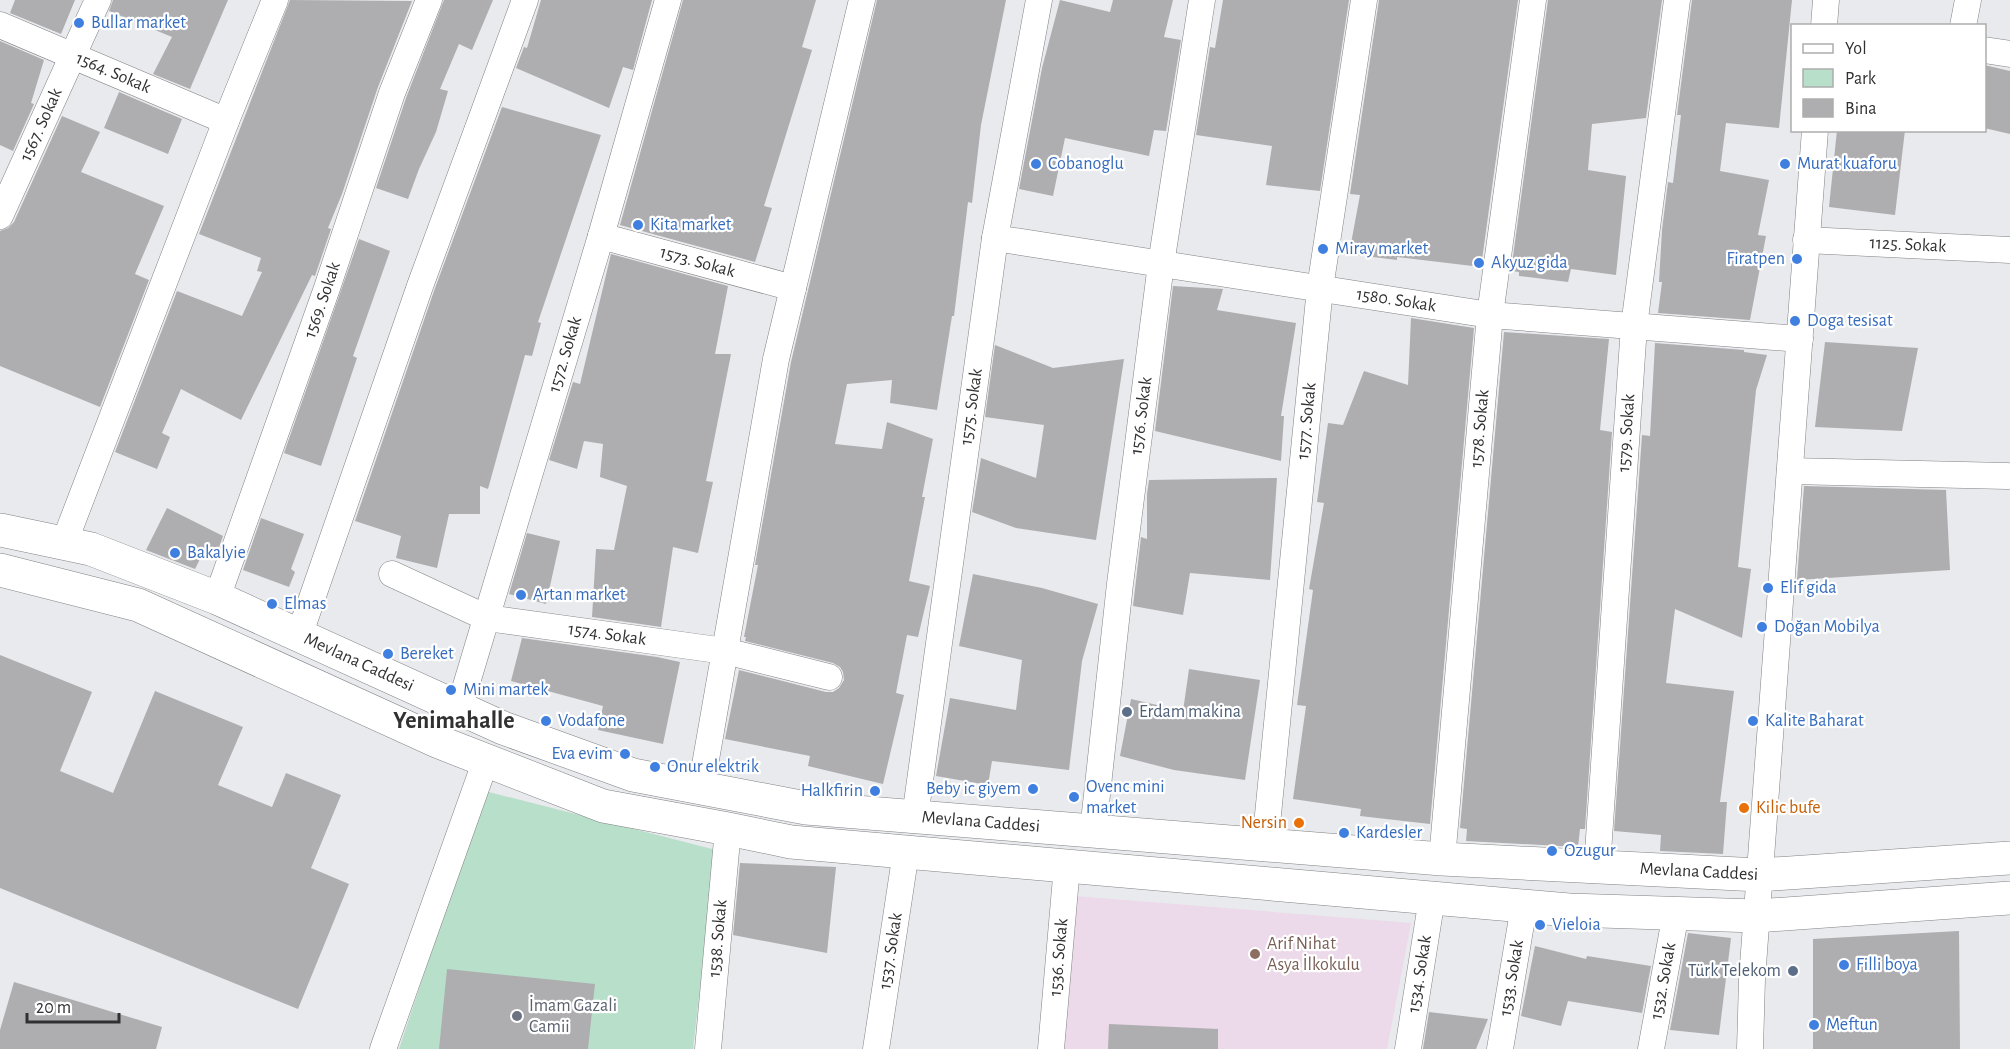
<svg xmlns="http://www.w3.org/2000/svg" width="2010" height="1049" viewBox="0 0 2010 1049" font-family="'Alegreya Sans',sans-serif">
  <rect width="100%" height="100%" fill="#e9eaed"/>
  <!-- education -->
  <path fill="#ecd9ea" d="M1074 896 1411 923 1387 1049H1059Z"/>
  <!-- green -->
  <path fill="#b8dfc9" d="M485 791 716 850 693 1049H399Z"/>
  <!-- building -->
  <path fill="#aeaeb1" d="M15 0H75L61 34 10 13Z
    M113 0H228L190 89 153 74 172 37 109 11Z
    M290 0 412 1 378 87 342 194 328 228 331 229 315 276 312 275 241 420 181 389 162 433 170 437 157 469 115 452 177 291 242 316 262 272 257 271 261 258 199 234Z
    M444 0H493L472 50 459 44 440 89 448 91 436 132 419 169 408 199 376 188 406 98Z
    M541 0H652L633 70 623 67 609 108 516 68 524 47 527 48Z
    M683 0H816L802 47 812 50 764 206 772 208 755 262 620 225Z
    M877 0H1006L981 125 972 203 968 202 954 316H952L937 410 890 403 892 380 847 384 835 444 882 449 887 422 933 439 922 497H925L909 581 930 586 918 637 907 635 896 693 904 695 883 784 808 766 810 756 725 739 739 670 826 692H833L839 688 844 680 843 672 840 667 833 663 745 641 746 637H744L758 565H755L791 362Z
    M1060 0 1110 12 1113 0H1173L1164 37 1181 40 1166 131 1154 130 1149 156 1065 138 1053 196 1019 189 1042 68Z
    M1223 0H1349L1320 191 1266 185 1272 146 1196 135 1210 47 1215 48Z
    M1379 0H1518L1481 267 1397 257V260L1349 254 1360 195 1350 194Z
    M1548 0H1662L1646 118 1592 124 1588 170 1626 176 1616 275 1571 269 1568 282 1519 276V272L1511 271Z
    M1692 0H1792L1779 128 1726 123 1720 171 1769 180 1758 235 1766 236 1750 320 1658 313 1662 282H1659L1662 230 1668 182 1673 183 1681 115H1677Z
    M0 41 44 60 31 103 34 104 13 151 0 145Z
    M1984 65 2010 71V134L1984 128Z
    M119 92 182 119 168 154 104 128Z
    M502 107 601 135 538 322 541 323 532 356 525 355 488 489 480 486V514H449L437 568 396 558 401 536 355 521 434 291Z
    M62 116 100 132 81 172 164 206 135 274 149 280 100 407 0 366V231L8 228 14 222Z
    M1837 130H1905L1895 215 1829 207Z
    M359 239 390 251 353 356 357 358 321 466 284 453Z
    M611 254 728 286 715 354H731L706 481 713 482 698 553 673 547 661 627 592 617 596 549 614 550 627 486 600 477 603 444 584 441 577 469 549 460 573 382 580 384Z
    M1173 286 1223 289 1217 310 1296 323 1281 416H1284L1281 461 1155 431Z
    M1411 318 1474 328 1430 824 1360 816 1361 809 1293 799 1306 706 1297 705 1313 590 1309 589 1324 503 1317 502 1328 423 1343 425 1364 371 1408 385Z
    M1504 332 1609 339 1600 430 1612 432 1585 829H1580L1578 847 1466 841 1467 829 1460 828Z
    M1825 342 1918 348 1902 431 1815 427Z
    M1655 343 1744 350V352L1767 355 1756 390 1738 567 1751 569 1742 638 1675 609 1666 683 1734 691 1720 802H1727L1723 854 1660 851 1661 835 1614 831 1642 435 1650 436Z
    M995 345 1053 368 1124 359 1096 540 1016 528 972 512 981 458 1036 478 1044 425 985 417Z
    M1277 478 1270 580 1190 573 1183 615 1133 606 1141 537 1147 539V494L1149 480Z
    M1804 486 1946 490 1950 570 1797 580Z
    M167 508 223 536 215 559 202 555 195 569 146 550Z
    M261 518 304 534 291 569 295 572 289 587 243 570Z
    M527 533 560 541 546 604 509 594Z
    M973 574 1042 588 1098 604 1082 661 1069 770 992 761 988 785 936 776 950 698 1016 710 1022 660 959 646Z
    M522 638 657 657 680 662 663 744 598 730 603 706 511 681Z
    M0 655 92 692 60 771 113 793 155 691 243 727 218 785 272 807 286 773 341 795 311 868 349 884 298 1009 0 888Z
    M1189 669 1260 680 1245 780 1174 770 1120 756 1131 699 1183 711Z
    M740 863 836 867 827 953 733 935Z
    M1959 931 1960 1049H1813V939Z
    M1688 933 1731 938 1719 1035 1670 1030Z
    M1535 946 1586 959 1587 956 1651 966 1642 1013 1568 1001 1561 1026 1521 1016Z
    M447 969 595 984 588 1049H439Z
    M14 982 162 1027 156 1049H0V1030Z
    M1429 1012 1488 1019 1476 1049H1423Z
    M1109 1024 1218 1029V1049H1108Z"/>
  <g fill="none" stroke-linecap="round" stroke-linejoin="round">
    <defs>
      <g id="minor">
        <path id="s1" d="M0 25 226 121"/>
        <path d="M1824 26 1826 0"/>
        <path d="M1963 26 1968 0"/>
        <path d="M1984 50 2010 54"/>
        <path id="s2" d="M0 216 98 0"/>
        <path id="s3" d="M601 236 793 288"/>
        <path id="s4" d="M995 238 1490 315 1800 339"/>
        <path id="s5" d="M1806 240 2010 250"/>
        <path d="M1790 471 2007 476"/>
        <path d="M64 543 226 121 275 0"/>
        <path id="s6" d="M392 574 487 618 725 651 829 677"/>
        <path id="s7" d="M217 598 327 288 392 93 429 0"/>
        <path d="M299 636 420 286 525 0"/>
        <path id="s8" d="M459 709 601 236 668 0"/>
        <path d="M701 788 776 359 862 0"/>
        <path id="s9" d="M915 817 995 238 1039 0"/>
        <path id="s10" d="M1093 831 1120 584 1161 264 1202 0"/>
        <path id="s11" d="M1265 845 1320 288 1364 0"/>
        <path id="s12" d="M1442 859 1490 315 1533 0"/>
        <path id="s13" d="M1597 867 1634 326 1677 0"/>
        <path d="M383 1049 486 760"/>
        <path id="s14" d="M708 1049 728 829"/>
        <path id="s15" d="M876 1049 906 852"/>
        <path id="s16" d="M1051 1049 1067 866"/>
        <path id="s17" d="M1408 1049 1432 898"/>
        <path id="s18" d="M1500 1049 1524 906"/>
        <path id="s19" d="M1651 1049 1676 913"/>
        <path d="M1750 1049 1752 979 1815 130"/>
      </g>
      <g id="secondary">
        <path id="s20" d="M0 530 91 549 217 598 503 728 633 775 806 808 1442 859 1759 875 2010 858"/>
        <path d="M0 570 138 605 439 742 603 806 728 829 791 842 1569 910 1756 916 2010 898"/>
      </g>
    </defs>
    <!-- minor casing -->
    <use href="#minor" stroke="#818284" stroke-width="27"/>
    <!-- secondary casing -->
    <use href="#secondary" stroke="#818284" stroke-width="34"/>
    <!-- minor -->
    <use href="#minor" stroke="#fff" stroke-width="26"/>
    <!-- secondary -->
    <use href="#secondary" stroke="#fff" stroke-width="33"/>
  </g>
  <!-- markers -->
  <g fill="#3f7fe0" stroke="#fff" stroke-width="2">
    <circle cx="79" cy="23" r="6"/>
    <circle cx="1036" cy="164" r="6"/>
    <circle cx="1785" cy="164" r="6"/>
    <circle cx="638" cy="225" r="6"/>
    <circle cx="1323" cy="249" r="6"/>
    <circle cx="1797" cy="259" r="6"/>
    <circle cx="1479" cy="263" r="6"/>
    <circle cx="1795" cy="321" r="6"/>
    <circle cx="175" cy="553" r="6"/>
    <circle cx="1768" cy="588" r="6"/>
    <circle cx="521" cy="595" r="6"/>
    <circle cx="272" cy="604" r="6"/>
    <circle cx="1762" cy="627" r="6"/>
    <circle cx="388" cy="654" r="6"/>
    <circle cx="451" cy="690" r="6"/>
    <circle cx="546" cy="721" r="6"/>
    <circle cx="1753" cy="721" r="6"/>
    <circle cx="625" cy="754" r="6"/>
    <circle cx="655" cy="767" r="6"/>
    <circle cx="1033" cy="789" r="6"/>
    <circle cx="875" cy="791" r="6"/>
    <circle cx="1074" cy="797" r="6"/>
    <circle cx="1344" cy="833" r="6"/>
    <circle cx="1552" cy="851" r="6"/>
    <circle cx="1540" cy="925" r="6"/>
    <circle cx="1844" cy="965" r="6"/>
    <circle cx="1814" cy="1025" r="6"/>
  </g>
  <g fill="#5c6f8a" stroke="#fff" stroke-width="2">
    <circle cx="1127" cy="712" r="6"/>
    <circle cx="1793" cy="971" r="6"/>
  </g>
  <g fill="#e8710a" stroke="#fff" stroke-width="2">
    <circle cx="1744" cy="808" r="6"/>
    <circle cx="1299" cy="823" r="6"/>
  </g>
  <circle fill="#8d6e63" stroke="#fff" stroke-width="2" cx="1255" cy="954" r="6"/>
  <circle fill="#6b7280" stroke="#fff" stroke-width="2" cx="517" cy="1016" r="6"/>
  <g text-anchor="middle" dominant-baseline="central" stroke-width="4.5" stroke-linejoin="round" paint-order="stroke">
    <!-- shop labels -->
    <g font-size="18" fill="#366cbe" stroke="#fff" text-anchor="start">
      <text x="91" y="23">Bullar market</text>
      <text x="1048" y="164">Cobanoglu</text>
      <text x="1797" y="164">Murat kuaforu</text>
      <text x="650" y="225">Kita market</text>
      <text x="1335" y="249">Miray market</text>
      <text x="1785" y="259" text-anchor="end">Firatpen</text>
      <text x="1491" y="263">Akyuz gida</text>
      <text x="1807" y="321">Doga tesisat</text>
      <text x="187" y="553">Bakalyie</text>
      <text x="1780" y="588">Elif gida</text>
      <text x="533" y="595">Artan market</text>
      <text x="284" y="604">Elmas</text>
      <text x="1774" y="627">Doğan Mobilya</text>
      <text x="400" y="654">Bereket</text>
      <text x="463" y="690">Mini martek</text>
      <text x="558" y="721">Vodafone</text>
      <text x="1765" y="721">Kalite Baharat</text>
      <text x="613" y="754" text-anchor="end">Eva evim</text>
      <text x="667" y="767">Onur elektrik</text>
      <text x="1086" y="787">Ovenc mini<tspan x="1086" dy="21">market</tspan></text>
      <text x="1021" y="789" text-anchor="end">Beby ic giyem</text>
      <text x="863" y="791" text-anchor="end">Halkfirin</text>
      <text x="1356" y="833">Kardesler</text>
      <text x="1564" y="851">Ozugur</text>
      <text x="1552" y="925">Vieloia</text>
      <text x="1856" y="965">Filli boya</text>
      <text x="1826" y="1025">Meftun</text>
    </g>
    <!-- street labels -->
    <g font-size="18" fill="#313132" stroke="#fff">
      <text stroke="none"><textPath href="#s1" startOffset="123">1564. Sokak</textPath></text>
      <text stroke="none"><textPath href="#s2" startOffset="100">1567. Sokak</textPath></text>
      <text stroke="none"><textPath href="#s5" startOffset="102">1125. Sokak</textPath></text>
      <text stroke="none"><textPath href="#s3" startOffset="100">1573. Sokak</textPath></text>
      <text stroke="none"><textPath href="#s7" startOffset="316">1569. Sokak</textPath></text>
      <text stroke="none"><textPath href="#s4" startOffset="406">1580. Sokak</textPath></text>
      <text stroke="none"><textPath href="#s8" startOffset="370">1572. Sokak</textPath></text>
      <text stroke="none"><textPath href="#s9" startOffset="414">1575. Sokak</textPath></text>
      <text stroke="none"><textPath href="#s10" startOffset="418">1576. Sokak</textPath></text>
      <text stroke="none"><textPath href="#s11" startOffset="426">1577. Sokak</textPath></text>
      <text stroke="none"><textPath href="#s12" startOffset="432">1578. Sokak</textPath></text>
      <text stroke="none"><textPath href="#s13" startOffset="435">1579. Sokak</textPath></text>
      <text stroke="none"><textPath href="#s6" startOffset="226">1574. Sokak</textPath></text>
      <text stroke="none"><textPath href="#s20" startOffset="384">Mevlana Caddesi</textPath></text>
      <text stroke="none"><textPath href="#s20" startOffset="1032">Mevlana Caddesi</textPath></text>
      <text stroke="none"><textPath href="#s20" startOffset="1752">Mevlana Caddesi</textPath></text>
      <text stroke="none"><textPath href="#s14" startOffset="111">1538. Sokak</textPath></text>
      <text stroke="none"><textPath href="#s15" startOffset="99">1537. Sokak</textPath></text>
      <text stroke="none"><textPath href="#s16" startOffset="92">1536. Sokak</textPath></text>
      <text stroke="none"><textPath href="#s17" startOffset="76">1534. Sokak</textPath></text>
      <text stroke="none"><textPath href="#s18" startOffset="72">1533. Sokak</textPath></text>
      <text stroke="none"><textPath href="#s19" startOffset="69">1532. Sokak</textPath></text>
    </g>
    <!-- service labels -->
    <g font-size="18" fill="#4e5e75" stroke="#fff" text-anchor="start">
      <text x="1139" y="712">Erdam makina</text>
      <text x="1781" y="971" text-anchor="end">Türk Telekom</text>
    </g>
    <!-- food labels -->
    <g font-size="18" fill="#c56008" stroke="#fff" text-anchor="start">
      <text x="1756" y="808">Kilic bufe</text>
      <text x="1287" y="823" text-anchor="end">Nersin</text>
    </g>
    <!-- education labels -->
    <g font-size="18" fill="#785e54" stroke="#fff" text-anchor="start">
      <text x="1267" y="944">Arif Nihat<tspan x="1267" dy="21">Asya İlkokulu</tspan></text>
    </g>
    <!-- worship labels -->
    <g font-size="18" fill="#5b616d" stroke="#fff" text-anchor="start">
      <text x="529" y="1006">İmam Gazali<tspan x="529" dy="21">Camii</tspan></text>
    </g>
    <!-- district labels -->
    <g font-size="24" font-weight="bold" fill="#313132" stroke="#fff">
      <text x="454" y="721">Yenimahalle</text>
    </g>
  </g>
  <!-- legend -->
  <rect x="1791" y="24" width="195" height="108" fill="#ffffff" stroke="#adadad" stroke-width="1.5"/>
  <rect x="1803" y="44" width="30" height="9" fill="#ffffff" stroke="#adadad" stroke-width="1.5"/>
  <text x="1845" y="54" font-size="18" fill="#313132">Yol</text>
  <rect x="1803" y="69" width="30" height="18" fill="#b8dfc9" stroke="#adadad" stroke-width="1.5"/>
  <text x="1845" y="84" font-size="18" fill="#313132">Park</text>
  <rect x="1803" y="99" width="30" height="18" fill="#aeaeb1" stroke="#adadad" stroke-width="1.5"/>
  <text x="1845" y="114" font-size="18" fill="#313132">Bina</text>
  <!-- scale -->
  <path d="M27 1013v9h92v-9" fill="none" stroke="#313132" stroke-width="3"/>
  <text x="36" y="1013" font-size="18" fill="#313132" stroke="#ffffff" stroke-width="4.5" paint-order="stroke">20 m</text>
</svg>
